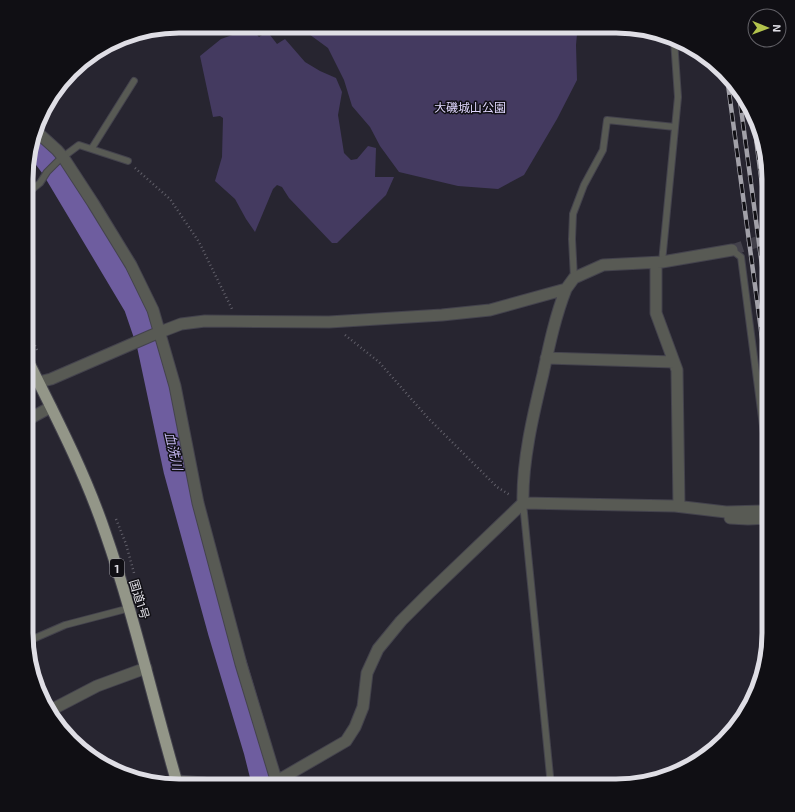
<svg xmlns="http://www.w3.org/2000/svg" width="795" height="812" viewBox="0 0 795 812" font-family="'Exo 2','Noto Sans JP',sans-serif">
  <rect width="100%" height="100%" fill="#272530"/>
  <!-- green -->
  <path fill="#443a60" d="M247 26H249L259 37 265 33 270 35 277 44 285 39 305 62 320 71 336 78 342 92 338 115 344 153 351 160 357 159 368 146 376 148 375 177H394L386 195 337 243H332L289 198 282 187 277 185 273 189 255 232 246 219 235 199 215 181 222 157 223 118 220 116 213 117 200 56 221 39 238 33Z
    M298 26 581 27 577 34 576 45 577 80 557 119 524 175 498 189 458 186 399 172 380 146 370 127 352 106 344 80 328 48Z"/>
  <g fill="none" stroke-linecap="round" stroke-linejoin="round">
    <!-- river -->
    <path stroke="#6e5d9f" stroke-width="29" d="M32 141 43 150 55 166 138 305 151 343 178 470 222 630 258 750 267 786"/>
    <!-- minor-tunnel -->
    <path stroke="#43414b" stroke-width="11" stroke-dasharray="11 5.5" stroke-linecap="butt" d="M732 250 769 238"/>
    <defs>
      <path id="service" d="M92 148 134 81
        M29 192 40 183 47 172 59 160 79 145 128 161
        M732 250 741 257 769 472
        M662 262 678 97 674 40
        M574 278 572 239 573 214 584 185 603 150 607 120 675 127
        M523 503 551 786
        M26 642 65 625 130 608"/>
      <path id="minor" d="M36 131 57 150 63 157 93 203 131 265 153 310 175 386 198 503 241 664 278 786
        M656 263V313L677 370 679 506
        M566 289 574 278 603 265 662 262 732 250
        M546 358 674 362
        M39 382 51 379 155 334 181 324 205 321 329 322 442 315 490 310 566 289C555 317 549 346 543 374 533 415 522 462 523 503L675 506 726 512 765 511
        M27 420 51 407
        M730 518 748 519 769 518
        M49 711 97 686 146 668
        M177 781 204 783 215 786
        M265 786 277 781 346 741 355 727 363 707 367 673 378 649 401 621 429 593 523 503"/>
      <path id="trunk" d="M28 361C56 417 85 473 105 532 134 615 153 701 178 786"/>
    </defs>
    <!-- service casing -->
    <use href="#service" stroke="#44434d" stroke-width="8"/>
    <!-- minor casing -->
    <use href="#minor" stroke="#44434d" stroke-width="13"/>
    <!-- trunk casing -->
    <use href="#trunk" stroke="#44434d" stroke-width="13"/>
    <!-- path -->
    <path stroke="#62606a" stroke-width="2.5" stroke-dasharray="1 3" stroke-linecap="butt" d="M135 168 170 199 199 242 232 309
      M28 331 38 352
      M345 335 379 362 428 418 497 487 510 495
      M116 519 126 544 134 573"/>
    <!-- service -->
    <use href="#service" stroke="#585a54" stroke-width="6"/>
    <!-- minor -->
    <use href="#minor" stroke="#585a54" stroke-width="11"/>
    <!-- trunk -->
    <use href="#trunk" stroke="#939688" stroke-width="11"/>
    <defs>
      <path id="rail" d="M727 77 769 390
        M738 86 769 318
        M753 115 769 239"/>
    </defs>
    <!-- rail casing -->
    <use href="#rail" stroke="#a2a1a9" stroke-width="4.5"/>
    <!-- rail -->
    <use href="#rail" stroke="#100f14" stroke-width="3" stroke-dasharray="9" stroke-linecap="butt"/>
  </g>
  <g text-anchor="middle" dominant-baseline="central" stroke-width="3" stroke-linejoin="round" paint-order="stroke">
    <!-- shield labels -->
    <rect fill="#100f14" stroke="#a1a0a6" stroke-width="1" x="110" y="559" width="14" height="18" rx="3"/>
    <g font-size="11" font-weight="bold" fill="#dfdee5">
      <text x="117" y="568">1</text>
    </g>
    <!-- park labels -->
    <g font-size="12" fill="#e0d7fe" stroke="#100f14">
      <text x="470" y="107">大磯城山公園</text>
    </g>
    <!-- street labels -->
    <g font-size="12" fill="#dfdee5" stroke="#100f14">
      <text transform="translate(140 599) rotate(73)">国道1号</text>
    </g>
    <!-- water labels -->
    <g font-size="13" font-style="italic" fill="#c5b8f1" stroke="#100f14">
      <text transform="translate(174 451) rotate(77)">血洗川</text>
    </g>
  </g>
  <!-- crop -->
  <path d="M0 0H795V812H0ZM179 33H616A146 146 0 0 1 762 179V633A146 146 0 0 1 616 779H179A146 146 0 0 1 33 633V179A146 146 0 0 1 179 33Z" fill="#100f14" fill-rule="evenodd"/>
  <path fill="none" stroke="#dfdee5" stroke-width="5" d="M179 33H616A146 146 0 0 1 762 179V633A146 146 0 0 1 616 779H179A146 146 0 0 1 33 633V179A146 146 0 0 1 179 33Z"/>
  <!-- north arrow -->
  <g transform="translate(767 28) rotate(91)"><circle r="19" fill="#100f14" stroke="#636268"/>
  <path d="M0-3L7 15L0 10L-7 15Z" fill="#b2c34c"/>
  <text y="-6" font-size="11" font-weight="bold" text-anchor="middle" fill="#dfdee5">N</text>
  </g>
</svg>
